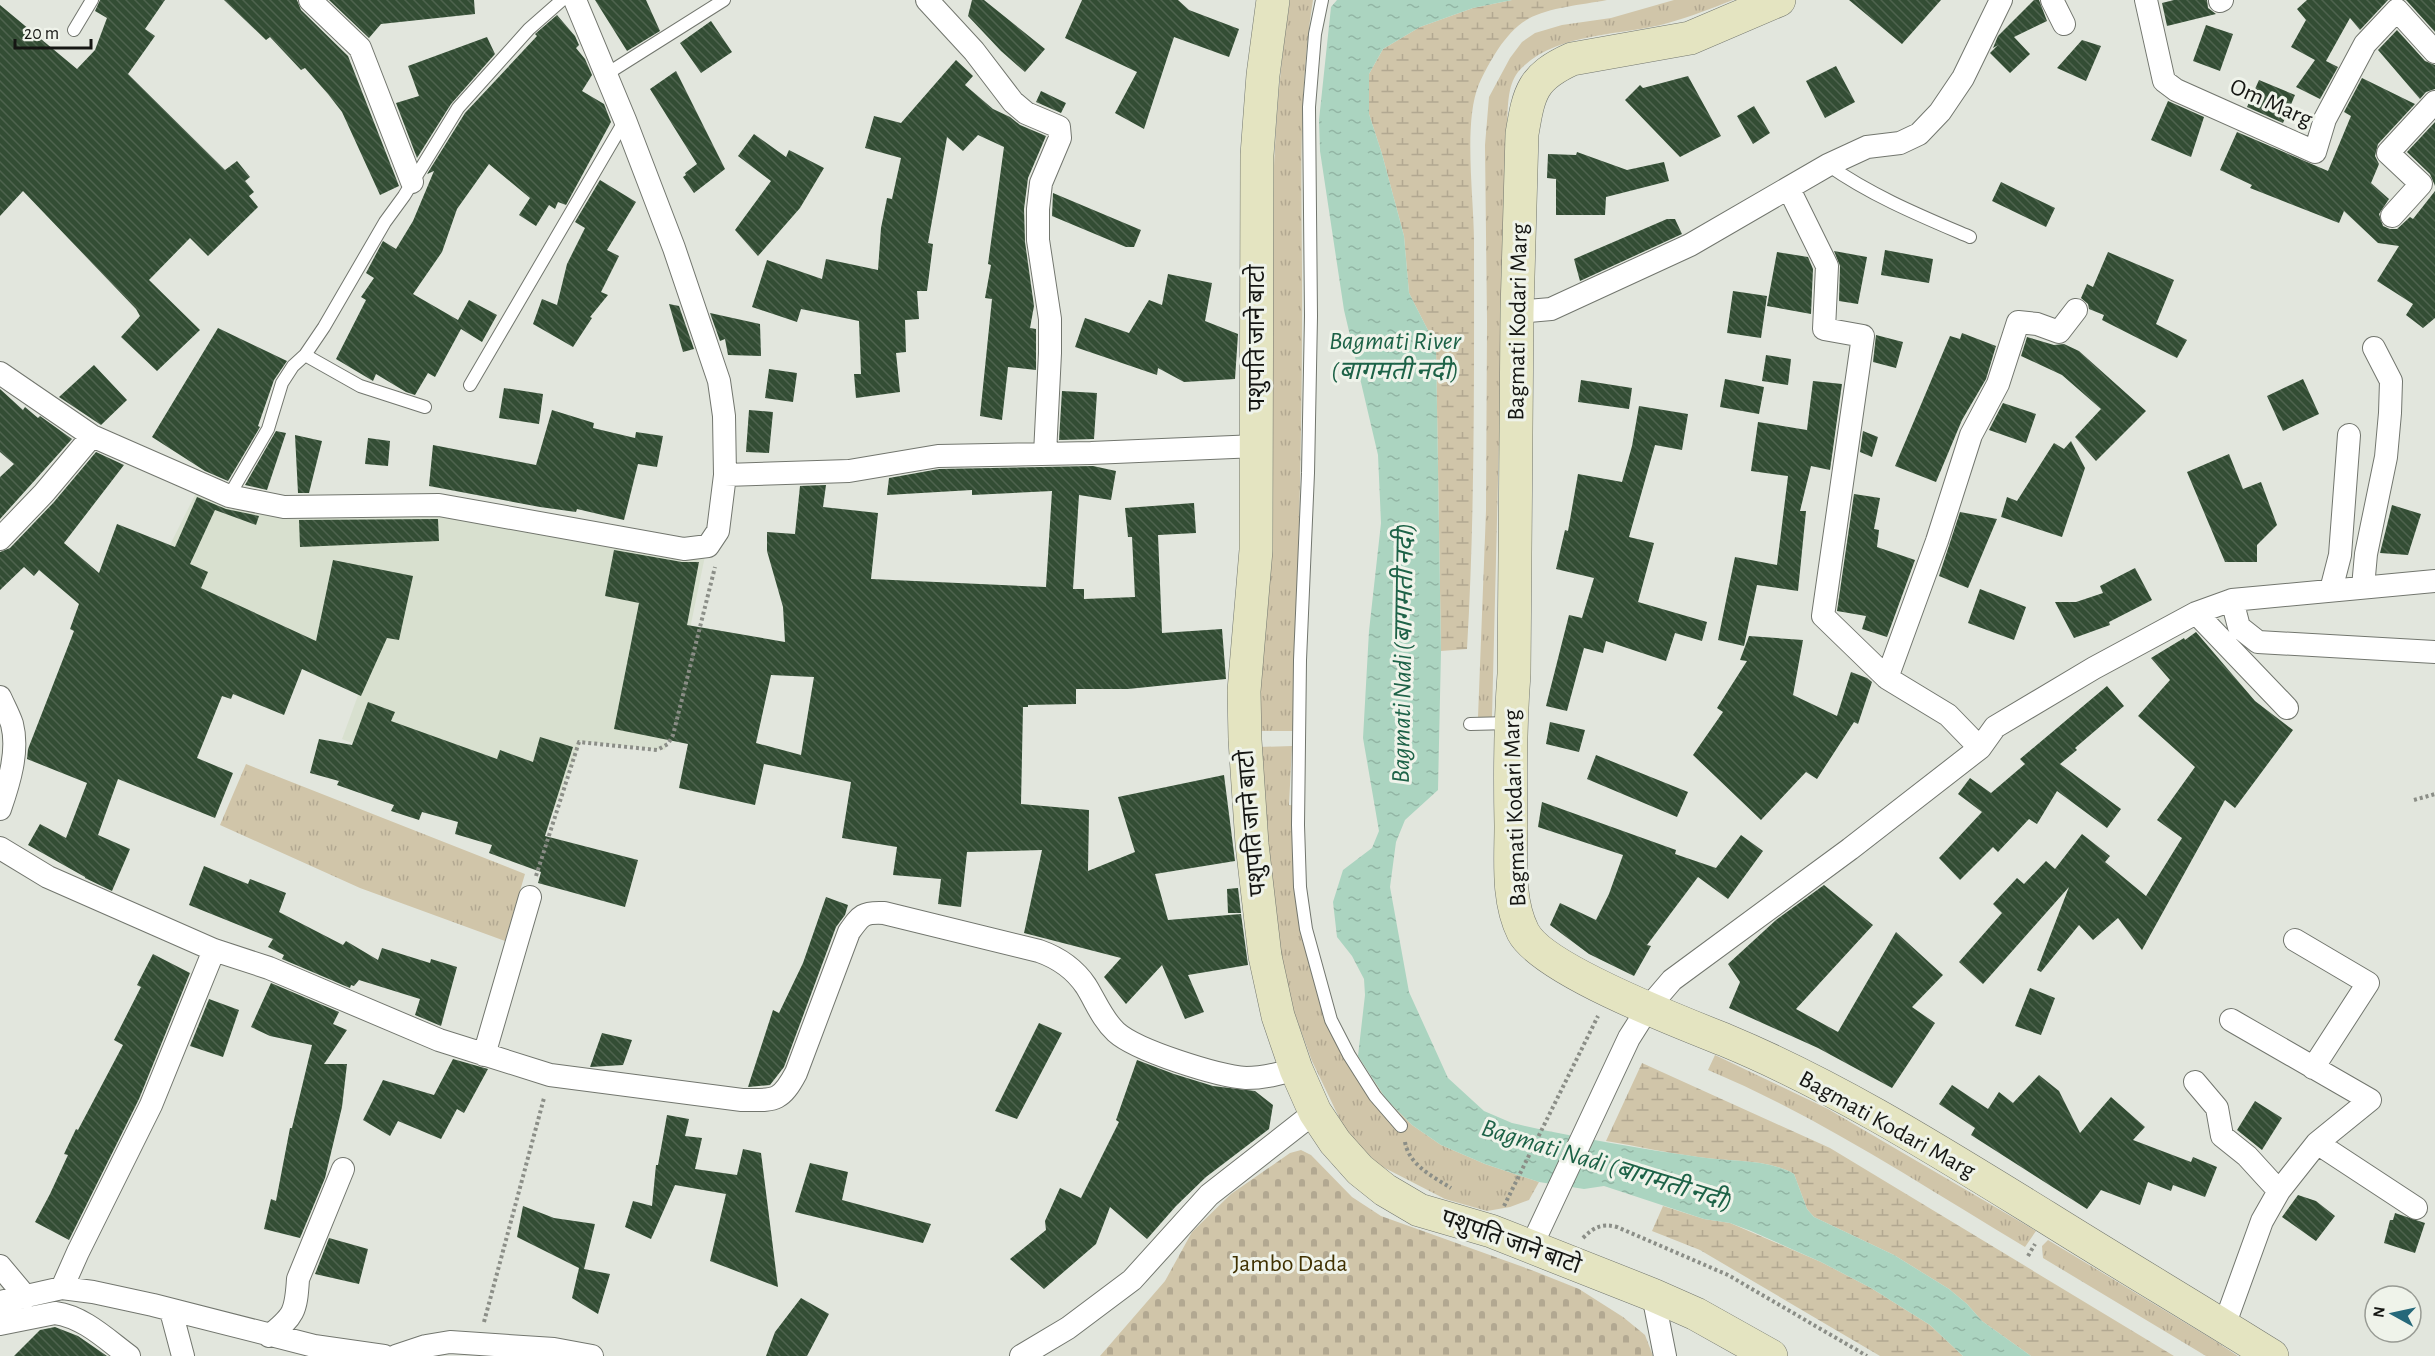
<svg xmlns="http://www.w3.org/2000/svg" width="2435" height="1356" viewBox="0 0 2435 1356" font-family="'Alegreya Sans','Noto Sans Devanagari',sans-serif">
  <defs>
    <pattern id="grass-tufts" width="24" height="20" patternUnits="userSpaceOnUse" patternTransform="scale(1.5)"><rect width="24" height="20" fill="#d0c5a9"/><path d="M3 7l-1-3M5 7V3M7 7l1-3M15 17l-1-3M17 17v-4M19 17l1-3" fill="none" stroke="#b2a891"/></pattern>
    <pattern id="wetland-marsh" width="20" height="14" patternUnits="userSpaceOnUse" patternTransform="scale(1.5)"><rect width="20" height="14" fill="#d0c5a9"/><path d="M1 5h8M5 5V1M11 12h8M15 12V8" fill="none" stroke="#b2a891"/></pattern>
    <pattern id="cemetery-stones" width="16" height="16" patternUnits="userSpaceOnUse" patternTransform="scale(1.5)"><rect width="16" height="16" fill="#d0c5a9"/><path d="M2 7V4a2 2 0 0 1 4 0v3zM10 15v-3a2 2 0 0 1 4 0v3z" fill="#b2a891"/></pattern>
    <pattern id="water-ripples" width="26" height="14" patternUnits="userSpaceOnUse" patternTransform="scale(1.5)"><rect width="26" height="14" fill="#abd4c0"/><path d="M2 4q2-2 4 0t4 0M15 11q2-2 4 0t4 0" fill="none" stroke="#92b5a4"/></pattern>
    <pattern id="building-back-hatch" width="6" height="6" patternUnits="userSpaceOnUse" patternTransform="scale(1.5)"><rect width="6" height="6" fill="#334d34"/><path d="M-1 5l2 2M0 0l6 6M5-1l2 2" fill="none" stroke="#4e634e"/></pattern>
  </defs>
  <rect width="100%" height="100%" fill="#e2e6dd"/>
  <!-- built -->
  <path fill="#d8e0cf" d="M202 481 256 499 437 508 705 556 665 750 581 741 552 815 407 765 342 739 360 690 147 591Z"/>
  <!-- grass -->
  <path fill="url(#grass-tufts)" d="M1290 0H1313C1296 106 1303 215 1302 322 1302 458 1297 595 1293 731H1260C1260 710 1260 689 1261 668 1265 616 1273 565 1273 513 1274 343 1263 169 1290 0Z
    M1674 0H1733C1712 8 1690 17 1668 23 1622 36 1552 32 1518 72 1507 86 1508 109 1507 126L1492 717H1478L1486 511 1487 321 1485 145 1489 97 1510 58 1522 42 1535 33 1562 25 1611 18Z
    M1292 746 1289 805 1302 806V885L1309 930 1338 1024 1367 1071 1386 1099 1412 1125 1441 1145 1485 1164 1539 1182 1529 1200 1510 1207 1487 1211 1445 1199 1379 1165 1346 1132 1312 1061 1293 1009 1278 940 1259 747Z
    M246 764 525 874 505 941 360 888 220 825Z
    M1715 1055 1828 1109 2036 1231 2025 1247C1921 1185 1820 1117 1708 1070Z
    M2048 1240 2212 1339 2238 1356H2206L2043 1258 2042 1246Z"/>
  <!-- wetland -->
  <path fill="url(#wetland-marsh)" d="M1512 0H1607C1581 5 1550 7 1528 19 1506 31 1489 62 1479 84 1463 122 1474 198 1474 241 1474 377 1475 513 1467 649L1441 651 1436 346 1409 293 1404 236 1382 154 1369 114V74L1383 49 1420 27 1473 8Z
    M1642 1063 1830 1148 2174 1356H2031L1982 1321 1967 1304 1949 1289 1894 1255 1814 1217 1807 1209 1794 1174C1766 1158 1729 1162 1698 1157 1667 1153 1637 1146 1606 1141Z
    M1663 1206 1704 1219 1730 1223 1821 1262 1871 1288 1930 1325 1963 1356H1880L1700 1250 1652 1231Z"/>
  <!-- cemetery -->
  <path fill="url(#cemetery-stones)" d="M1301 1150 1311 1155 1352 1197 1381 1216 1534 1271 1579 1289 1623 1317 1645 1335 1653 1356H1100L1165 1281 1192 1232 1231 1194 1290 1153Z"/>
  <!-- water -->
  <path fill="url(#water-ripples)" d="M1337 0H1512L1473 8 1420 27 1383 49 1369 74V114L1382 154 1404 236 1409 293 1436 346 1441 651 1438 790 1405 820 1396 842 1390 887 1409 992 1448 1078 1484 1111 1512 1123C1573 1137 1636 1148 1699 1157 1729 1162 1766 1158 1794 1174L1807 1209 1814 1217 1894 1255 1949 1289 1967 1304 1982 1321 2031 1356H1963L1930 1325 1871 1288 1821 1262 1751 1231 1730 1223 1704 1219 1604 1186 1584 1189 1539 1182 1485 1164 1441 1145 1412 1125 1386 1099 1358 1056 1365 995 1364 979 1352 956 1337 937 1333 902 1343 870 1372 848 1379 831 1363 738 1369 631 1381 523 1378 455 1344 310 1320 151 1319 120 1331 7Z"/>
  <!-- building -->
  <path fill="url(#building-back-hatch)" fill-rule="evenodd" d="M100 0H165L145 29 155 36 128 74 225 170 237 161 250 177 245 181 254 192 249 196 258 207 208 256 190 238 149 280 200 330 157 371 121 337 140 316 136 309 23 191 0 216V5L77 69 95 50 107 18 95 11Z
    M224 0H297L301 10 348 56 399 186 380 195 342 112 328 94 305 68 301 70 270 37 266 40Z
    M329 0H474L475 14 381 24 369 38Z
    M595 0H646L660 31 627 51Z
    M972 0H984L1045 49 1025 72 1001 51 968 16Z
    M1082 0H1178L1189 10 1239 29 1229 57 1174 37 1144 129 1115 113 1137 72 1065 38Z
    M1849 0H1941L1902 44Z
    M2034 0H2039L2047 21 2014 37 2030 54 2010 73 1990 53 1998 45 1993 48 1998 36Z
    M2174 0H2207L2208 8 2216 14 2167 26 2162 3Z
    M2307 0H2388L2360 30 2350 18 2326 61 2338 67 2320 99 2296 87 2315 60 2291 47 2306 20 2297 9Z
    M2406 0H2435V32L2407 1Z
    M557 15 575 36 579 45 576 48 585 59 592 75 582 91 604 104 611 122 566 205 558 202 555 209 549 205 536 226 519 215 530 198 489 164 457 209 442 252 413 294 458 320 469 300 497 315 482 342 461 329 435 377 428 373 415 395 406 392 376 374 373 381 336 359 366 300 361 297 374 278 366 273 383 241 396 249 413 221 434 171 427 174 465 113 537 36 535 34Z
    M711 21 732 52 701 73 680 43Z
    M2206 25 2233 34 2220 71 2193 61Z
    M2397 30 2425 61 2435 65V89L2426 92 2420 99 2378 50Z
    M487 37 495 54 451 104 417 158 396 103 419 96 408 66Z
    M2082 40 2101 46 2086 81 2057 68Z
    M956 60 973 76 965 85 993 109 1010 117 1020 125 1046 136 1028 178 1024 209 1025 242 1034 306 1030 328 1036 329V370L1008 367 1002 420 980 416 992 299 985 298 991 265 988 264 1004 147 978 135 963 151 947 137 928 243 933 244 927 291H917L919 319 905 320 906 352 896 353 900 392 856 398 854 374H861L859 321 801 309 797 322 752 307 767 260 822 279 826 259 878 270 881 228 887 198 892 199 901 158 865 148 874 116 901 123Z
    M1836 66 1855 102 1825 118 1806 81Z
    M676 71 725 169 694 193 683 177 686 175 685 173 697 164 650 89Z
    M1688 76 1721 136 1680 157 1625 100 1640 85 1643 88Z
    M2362 78 2415 104 2378 144 2375 156 2379 164 2371 183 2389 199 2379 214 2383 226 2390 229H2397L2410 217 2413 219 2435 191V318L2423 328 2406 315 2413 304 2377 281 2399 246 2378 243 2344 211 2339 223 2250 188 2252 185 2220 170 2237 132 2328 171 2351 116 2344 112Z
    M2259 80 2295 95 2283 123 2247 107Z
    M1041 91 1066 103 1061 113 1036 102Z
    M2168 101 2204 117 2191 157 2151 140Z
    M1754 106 1770 133 1753 144 1737 116Z
    M2435 122V186L2430 174 2407 152Z
    M754 134 786 157 789 150 824 168 800 208 758 256 735 230 771 181 738 156Z
    M1577 152 1627 170 1664 162 1669 181 1606 197 1605 215H1556V179L1547 178 1548 154 1576 155Z
    M600 180 636 202 607 250 619 256 601 292 608 295 590 317 592 318 573 347 533 324 542 299 557 305 567 264 585 228 575 222Z
    M2001 182 2055 208 2046 227 1992 201Z
    M1053 193 1141 230 1134 247H1126L1052 216Z
    M1667 219H1675L1682 234 1580 281 1574 259Z
    M1885 250 1933 259 1929 283 1881 275Z
    M1834 251 1867 257 1858 304 1839 301 1840 266Z
    M1777 252 1808 257 1813 269 1811 314 1767 306Z
    M2108 252 2174 280 2156 324 2187 340 2177 358 2102 320 2104 315 2089 309 2088 304 2081 298 2087 284 2093 287Z
    M1168 274 1212 283 1205 321 1238 334 1235 379 1184 382 1158 368 1157 375 1075 347 1085 318 1129 333 1149 300 1162 305Z
    M1733 291 1767 296 1761 338 1727 333Z
    M669 304 679 306 694 349 683 352Z
    M710 313 760 324 761 356 728 355 725 339 720 341Z
    M218 328 287 361 274 380 258 426 260 427 228 481 205 471 152 437Z
    M1962 333 1996 346 1986 379 1962 420 1936 482 1895 466 1950 336 1960 339Z
    M1876 335 1903 342 1896 368 1873 362Z
    M2027 337 2054 345 2064 344 2079 351 2146 411 2096 461 2075 437 2101 409 2062 375 2021 356Z
    M1766 355 1791 359 1788 385 1762 381Z
    M94 365 127 400 101 425 59 397Z
    M769 369 797 373 793 402 765 398Z
    M1725 379 1764 387 1759 414 1720 407Z
    M2303 379 2319 414 2283 431 2267 396Z
    M1581 380 1632 388 1629 409 1578 402Z
    M1813 381 1842 384 1830 470 1811 466 1800 511H1806L1798 591 1757 585 1744 646 1718 640 1735 557 1777 565 1788 476 1751 471 1758 422 1807 430Z
    M504 388 543 394 539 424 499 418Z
    M0 389 23 410 25 407 38 418 40 416 72 439 0 519V477L14 464 0 452Z
    M1062 391 1097 393 1094 439 1059 440Z
    M2003 403 2036 414 2026 443 1989 430Z
    M1639 406 1688 414 1682 450 1655 445 1629 537 1654 543 1638 602 1707 622 1702 641 1675 633 1666 661 1606 641 1603 653 1584 648 1567 711 1546 706 1569 615 1582 618 1594 578 1556 569 1565 530 1568 531 1578 474 1622 482 1632 446Z
    M552 410 594 423 593 428 635 438 636 432 663 436 657 467 638 464 624 520 577 509 576 512 540 507 429 486 433 445 536 465Z
    M749 410 773 412 769 453 746 452Z
    M276 431 286 433 267 490 245 485Z
    M1863 431 1878 437 1872 457 1860 452Z
    M295 435 322 441 309 493H298Z
    M368 438 390 441 388 466 365 464Z
    M2071 441 2085 468 2062 537 2001 517 2007 497 2017 501 2054 443 2064 449Z
    M96 452 124 465 64 543 99 573 117 524 175 547 197 497 226 509 259 516 256 525 215 510 190 564 208 572 201 588 316 641 333 560 413 576 399 640 387 638 361 696 302 669 284 715 233 694 231 699 222 696 197 758 233 773 215 818 118 779 98 835 130 849 112 891 85 878V877L28 845 40 824 66 838 87 783 27 759 28 749 74 631 70 629 79 604 39 570 34 576 24 567 0 590V552L10 548 54 502Z
    M2229 454 2243 489 2261 482 2277 525 2257 545V562H2225L2187 472Z
    M1093 466 1116 471 1111 500 1079 495 1073 589H1084V599L1135 597 1132 537H1128L1125 508 1194 503 1196 533 1158 535 1162 633 1222 629 1226 679 1128 689H1076V704L1028 705V707H1023L1021 804 1089 810 1088 871 1135 852 1118 797 1224 775 1235 861 1155 874 1168 920 1241 914 1248 965 1188 975 1204 1012 1185 1019 1162 965 1126 1004 1104 977 1121 958 1024 933 1042 850 967 852 961 907 938 904 941 879 893 875 897 847 842 838 851 782 764 764 755 805 679 788 688 744 614 729 639 603 605 596 614 550 682 562H699L687 625 785 642 783 607 767 551V532L795 534 800 486 826 485 823 507 878 513 871 579 1046 587 1052 491 972 495V490L887 495 889 478 939 469ZM771 675 814 677 801 755 756 743Z
    M1854 494 1880 498 1874 529 1879 530 1877 547 1915 560 1887 637 1862 629 1866 616 1837 611Z
    M2392 505 2421 514 2408 555 2380 553Z
    M1960 512 1997 519 1968 588 1939 576Z
    M438 519 439 541 300 547 299 520Z
    M2135 568 2152 600 2109 622 2110 625 2074 638 2055 602H2076L2103 593 2100 586Z
    M1980 589 2026 607 2014 640 1968 623Z
    M2196 632 2255 701 2293 730 2235 808 2225 800 2142 950 2118 918 2093 940 2079 925 2041 972 2037 970 2069 887 1983 984 1959 962 2002 913 1993 904 2017 878 2024 884 2046 861 2055 869 2082 834 2110 856 2105 862 2146 896 2182 838 2157 820 2195 767 2138 716 2170 680 2151 658 2184 638 2185 640Z
    M1749 636 1803 640 1793 695 1837 716 1851 672 1867 678 1872 682 1858 724 1854 722 1817 779 1806 772 1761 820 1693 755 1723 712 1717 708 1747 661 1740 660Z
    M2107 686 2124 706 2075 748 2077 750 2060 764 2121 809 2107 828 2057 791 2037 824 2029 819 1998 852 1993 847 1960 880 1939 858 1982 812 1958 794 1970 778 1991 793 2025 764 2020 759Z
    M368 702 395 712 391 721 497 759 500 750 533 762 540 737 573 747 545 836 638 860 625 907 538 883 541 872 489 853 492 845 455 834 458 822 422 812 419 820 391 811 394 805 337 785 339 781 310 773 319 739 352 745Z
    M1550 722 1585 730 1579 752 1546 744Z
    M1596 755 1688 792 1677 817 1587 779Z
    M1542 802 1676 850 1675 854 1716 868 1741 835 1763 851 1728 899 1698 877 1647 945 1651 946 1634 976 1589 954 1550 925 1560 903 1596 920 1609 894 1623 855 1538 827Z
    M204 866 248 884 250 879 286 893 279 912 343 945 346 941 378 960 382 948 430 963 431 959 457 967 441 1026 415 1015 420 999 359 980 354 986 351 985 350 988 282 959 284 955 268 947 273 939 189 905Z
    M1824 885 1873 925 1796 1009 1838 1032 1896 932 1943 975 1912 1007 1935 1023 1892 1088 1818 1048 1729 1008 1740 982 1728 964 1776 920Z
    M1238 888 1241 913H1228L1227 889Z
    M826 897 848 905 845 915 836 927 784 1067 770 1085 748 1087 773 1010 779 1013 803 963Z
    M153 954 190 973 139 1099 69 1240 35 1222 50 1194 68 1155 64 1154 76 1129 78 1130 123 1045 114 1040 141 987 137 985Z
    M271 983 339 1012 333 1024 347 1030 324 1064H347L342 1107 325 1178 300 1238 264 1229 271 1199 276 1201 290 1128H292L312 1045 270 1036 251 1027Z
    M2030 988 2055 998 2041 1035 2015 1026Z
    M209 999 239 1010 223 1057 190 1046Z
    M1039 1023 1062 1033 1017 1119 995 1111Z
    M602 1033 632 1040 623 1065 590 1067Z
    M453 1059 488 1069 464 1113 457 1109 441 1139 398 1121 390 1136 363 1120 383 1080 434 1095Z
    M1137 1060 1174 1074 1213 1086 1255 1091 1273 1105 1269 1129 1206 1177 1176 1206 1147 1239 1110 1207 1096 1244 1044 1289 1010 1259 1046 1230 1045 1221 1060 1188 1081 1198 1119 1122 1116 1120Z
    M2039 1075 2059 1091 2080 1133 2111 1097 2145 1127 2133 1140 2191 1162 2193 1157 2217 1167 2205 1197 2173 1185 2171 1191 2148 1182 2140 1205 2101 1190 2087 1209 1971 1135 1975 1128 1939 1104 1952 1085 1988 1109 1999 1092 2013 1103Z
    M2255 1101 2282 1118 2262 1150 2237 1130Z
    M667 1115 689 1119 685 1136 702 1138 695 1169 737 1175 743 1149 761 1153 778 1287 710 1261 726 1194 675 1185 651 1239 625 1227 633 1201 652 1206 656 1165H658Z
    M810 1163 848 1172 842 1200 931 1224 923 1243 795 1212Z
    M2298 1195 2316 1201 2335 1216 2316 1241 2282 1217Z
    M523 1206 554 1218 595 1224 584 1269 610 1274 598 1314 572 1298 579 1268 517 1237Z
    M2395 1213 2425 1223 2415 1253 2384 1243 2390 1220H2393Z
    M329 1238 368 1249 359 1284 315 1274Z
    M801 1298 829 1314 807 1356H766L775 1332Z
    M55 1327 78 1336 107 1356H14L40 1330Z"/>
  <g fill="none" stroke-linecap="round" stroke-linejoin="round">
    <defs>
      <path id="lane" d="M1322 0 1315 34 1309 107 1311 316 1308 473 1300 660 1298 825 1300 887 1306 929 1331 1020 1349 1055 1375 1096 1401 1126
        M74 30 92 0
        M605 75 724 0
        M1828 165C1872 196 1921 216 1970 237
        M305 355 360 386 425 407
        M470 385 625 120
        M229 496 268 429 282 383 293 366 305 355 324 327 385 222 404 196 458 108 529 29 562 0
        M1470 724 1510 723"/>
      <path id="street" d="M310 0 360 48 412 182
        M927 0 974 51 1013 102 1026 113 1059 127 1060 138 1041 183 1038 209V240L1050 319V353L1045 454
        M2052 0 2064 24
        M2146 0 2164 81 2176 90 2315 152 2325 119 2365 44 2397 10 2435 52
        M2220 1 2222 0
        M1789 189 1827 266 1824 329 1863 336 1823 616 1887 678
        M2392 216 2421 184 2388 153 2435 102
        M1517 312 1551 309 1690 245 1828 165 1867 147 1900 143 1919 134 1940 112 1963 78 2001 0
        M0 373 92 436 229 496 284 507 439 505 684 549 708 546 718 531 725 475 724 416 719 381 674 248 625 120 575 0
        M725 475 849 471 938 456 1091 453 1257 446
        M0 539 44 493 92 436
        M2363 587 2366 554 2386 457 2390 413 2391 381 2374 348
        M2331 590 2340 555 2349 435
        M2232 600 2435 581
        M2196 613 2287 708
        M0 697C4 706 9 715 12 724 19 751 9 783 0 809
        M1980 748 1948 715 1887 678 1937 541 1971 435 1998 384 2018 322 2037 324 2059 332 2076 310
        M0 848 48 877 214 950 269 968 439 1040 550 1075 742 1100C774 1100 780 1103 796 1073L849 932C861 915 863 912 884 913L1039 951C1059 958 1074 968 1086 986 1096 1002 1102 1019 1116 1032 1137 1051 1218 1076 1246 1078 1264 1078 1279 1074 1296 1069
        M2295 940 2368 983 2313 1068
        M2231 1020 2370 1100 2317 1143
        M484 1055 530 897
        M2195 1082 2217 1108 2222 1136 2247 1156 2279 1191
        M1531 1247 1629 1038 1648 1008 1672 980 1850 849 1980 748 1995 727 2094 668 2196 613 2232 600 2239 627 2258 642 2435 652
        M0 1266 26 1297
        M62 1288 78 1252 151 1105 214 950
        M1653 1295 1665 1356
        M0 1302 62 1288 93 1292 153 1305 314 1346 384 1356
        M171 1311 183 1356
        M0 1324 55 1313C84 1317 106 1339 129 1356
        M2224 1326 2262 1221 2279 1191 2317 1143 2416 1208
        M269 1336C294 1316 296 1312 298 1279L343 1169
        M396 1356 426 1346 450 1342 554 1349 592 1356
        M1021 1356 1068 1328 1132 1280 1209 1195 1315 1112"/>
      <path id="secondary" d="M1273 0 1263 75 1257 155 1256 550 1244 691 1245 740 1252 844 1265 956 1278 1016 1296 1069 1315 1112 1335 1142 1360 1170 1385 1190 1419 1210 1491 1231 1653 1295 1696 1314 1771 1356
        M1779 0 1690 38 1572 59C1532 77 1529 92 1522 134L1517 312 1514 674C1510 725 1510 775 1511 826 1511 860 1507 900 1523 932 1542 969 1682 1023 1725 1040 1838 1087 1942 1153 2046 1217 2121 1264 2197 1309 2272 1356"/>
    </defs>
    <!-- lane casing -->
    <use href="#lane" stroke="#72766e" stroke-width="14"/>
    <!-- street casing -->
    <use href="#street" stroke="#72766e" stroke-width="24"/>
    <!-- secondary casing -->
    <use href="#secondary" stroke="#72766e" stroke-width="34"/>
    <!-- path -->
    <path stroke="#8b8e87" stroke-width="4" stroke-dasharray="3 3" stroke-linecap="butt" d="M2414 800 2435 794
      M536 876 579 742 657 750 668 744 673 735 715 567
      M1405 1142C1409 1165 1432 1176 1451 1188
      M1504 1206 1598 1016
      M1583 1238C1594 1227 1602 1223 1617 1227L1728 1275 1867 1356
      M2028 1256 2035 1244
      M484 1322 544 1098"/>
    <!-- lane -->
    <use href="#lane" stroke="#fff" stroke-width="12"/>
    <!-- street -->
    <use href="#street" stroke="#fff" stroke-width="22"/>
    <!-- secondary -->
    <use href="#secondary" stroke="#e4e4c1" stroke-width="33"/>
  </g>
  <g text-anchor="middle" dominant-baseline="central" stroke-width="6" stroke-linejoin="round" paint-order="stroke">
    <!-- street labels -->
    <g font-size="24" fill="#151613" stroke="#eff3ea">
      <text transform="translate(2271 103) rotate(24)">Om Marg</text>
      <text transform="translate(1518 322) rotate(-89)">Bagmati Kodari Marg</text>
      <text transform="translate(1257 338) rotate(-90)">पशुपति जाने बाटो</text>
      <text transform="translate(1515 808) rotate(-92)">Bagmati Kodari Marg</text>
      <text transform="translate(1252 823) rotate(-95)">पशुपति जाने बाटो</text>
      <text transform="translate(1887 1125) rotate(29)">Bagmati Kodari Marg</text>
      <text transform="translate(1511 1242) rotate(20)">पशुपति जाने बाटो</text>
    </g>
    <!-- park labels -->
    <g font-size="24" fill="#3f3000" stroke="#eff3ea">
      <text x="1290" y="1264">Jambo Dada</text>
    </g>
    <!-- water labels -->
    <g font-size="26" font-style="italic" fill="#1d6247" stroke="#eff3ea">
      <text x="1395" y="341">Bagmati River<tspan x="1395" dy="30">(बागमती नदी)</tspan></text>
      <text transform="translate(1403 653) rotate(-89)">Bagmati Nadi (बागमती नदी)</text>
      <text transform="translate(1607 1165) rotate(17)">Bagmati Nadi (बागमती नदी)</text>
    </g>
  </g>
  <!-- north arrow -->
  <g transform="translate(2393 1314) rotate(278)"><circle r="28" fill="#eff3ea" stroke="#989b94" stroke-width="1.5"/>
  <path d="M0-4.5L10 22L0 15L-10 22Z" fill="#25687a"/>
  <text y="-9" font-size="16" font-weight="bold" text-anchor="middle" fill="#151613">N</text>
  </g>
  <!-- scale -->
  <path d="M15 39v9h76v-9" fill="none" stroke="#151613" stroke-width="3"/>
  <text x="24" y="39" font-size="18" fill="#151613" stroke="#eff3ea" stroke-width="4.5" paint-order="stroke">20 m</text>
</svg>
